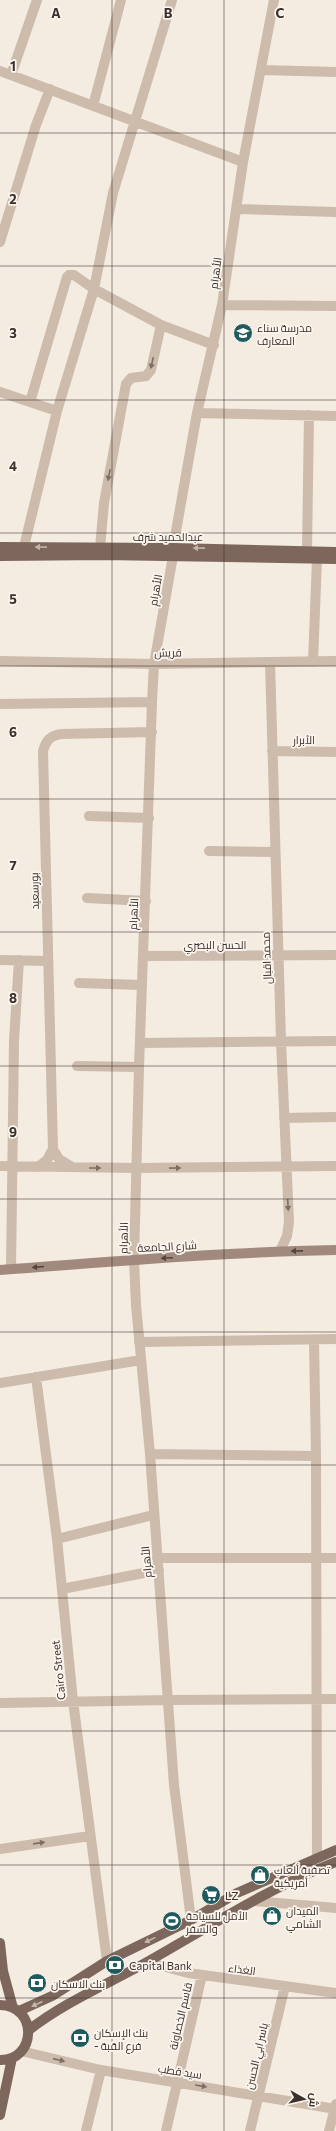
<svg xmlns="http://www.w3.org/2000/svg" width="336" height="2131" viewBox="0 0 336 2131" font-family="Commissioner,Cairo,sans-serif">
  <rect width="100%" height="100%" fill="#f4ebe1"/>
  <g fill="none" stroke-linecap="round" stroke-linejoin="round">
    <!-- street -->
    <path stroke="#cdbbac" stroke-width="10" d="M262 70 336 72
      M0 71 243 162
      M11 75 37 0
      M93 106 121 0
      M236 209 336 212
      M0 242 36 125 50 89
      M222 305 336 306
      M0 392 57 411
      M30 402 67 277 69 275H74L94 289 161 325 214 345
      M197 413 336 416
      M100 548 104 503 126 384 131 378 146 376 151 370 161 325
      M173 548 197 413 222 305 243 162 274 0
      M307 551 309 415
      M22 555 57 411 94 289 113 193 172 0
      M173 556 154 664 152 702 139 1067 134 1260 136 1305 150 1454 174 1785 191 1920
      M0 661 154 664 336 661
      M270 662 281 1041 289 1222 287 1236 280 1251
      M313 662 317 559
      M0 704 152 702
      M272 751 336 752
      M89 816 149 818
      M209 851 275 852
      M87 898 146 901
      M143 956 336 955
      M0 960 48 961
      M79 983 142 985
      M140 1043 336 1041
      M77 1066 139 1067
      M284 1118 336 1117
      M53 1149 59 1159 72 1167
      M0 1166 136 1168 336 1166
      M38 1167 47 1160 53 1149 43 751C46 740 51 735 62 734L152 732
      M11 1269 14 1041 19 960
      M314 1340 316 1456 317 1857
      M139 1342 336 1339
      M36 1377 57 1539 73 1701 107 1961
      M0 1383 141 1360
      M150 1454 316 1456
      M57 1539 153 1515
      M157 1558H336
      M62 1589 159 1570
      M0 1703 169 1700 336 1699
      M0 1849 90 1836
      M254 1901 336 1908
      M147 1962 188 1973 336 1993
      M21 2051 101 2070 336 2109
      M86 2131 101 2070
      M166 2131 202 1975
      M250 2131 285 1986
      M329 2131 336 2104"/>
    <!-- secondary -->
    <path stroke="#a18a7d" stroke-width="10" d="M0 1270C112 1262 224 1252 336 1250"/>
    <!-- primary -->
    <path stroke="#7d675c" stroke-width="10" d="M0 547 173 548 336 552
      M0 556 105 555 336 559
      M0 1943 3 1971 13 2008
      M0 2005C39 2006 36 2061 0 2060
      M19 2011 52 1996 107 1961 191 1920 237 1893 336 1850
      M29 2030C65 2002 108 1984 147 1962 209 1927 270 1887 336 1862
      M0 2115 12 2058"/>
  </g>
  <!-- one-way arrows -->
  <defs><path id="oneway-solid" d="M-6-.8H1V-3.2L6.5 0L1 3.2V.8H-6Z"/></defs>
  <g fill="#7d6f65">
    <use href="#oneway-solid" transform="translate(152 363) rotate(103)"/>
    <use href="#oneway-solid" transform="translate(109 475) rotate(101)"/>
    <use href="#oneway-solid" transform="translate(95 1168)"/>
    <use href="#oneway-solid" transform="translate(175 1168) rotate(-1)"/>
    <use href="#oneway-solid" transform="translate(288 1205) rotate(87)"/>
    <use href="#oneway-solid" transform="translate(39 1843) rotate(-8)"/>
    <use href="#oneway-solid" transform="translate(59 2060) rotate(13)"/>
    <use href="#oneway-solid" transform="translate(201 2086) rotate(9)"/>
  </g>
  <g fill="#c2b5ac">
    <use href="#oneway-solid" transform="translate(41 547) rotate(-179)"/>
    <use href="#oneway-solid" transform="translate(199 548) rotate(-179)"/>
    <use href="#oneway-solid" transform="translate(150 1940) rotate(154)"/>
    <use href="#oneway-solid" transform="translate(37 2004) rotate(156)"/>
  </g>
  <g fill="#544640">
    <use href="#oneway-solid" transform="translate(297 1251) rotate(179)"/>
    <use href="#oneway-solid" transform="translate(167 1258) rotate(177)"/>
    <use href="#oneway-solid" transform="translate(38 1267) rotate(175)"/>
  </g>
  <!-- grid -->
  <path fill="none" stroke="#3b302b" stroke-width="1" stroke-opacity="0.55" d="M112 0V2131M224 0V2131M0 133H336M0 266H336M0 400H336M0 533H336M0 666H336M0 799H336M0 932H336M0 1066H336M0 1199H336M0 1332H336M0 1465H336M0 1598H336M0 1731H336M0 1865H336M0 1998H336"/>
  <!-- icons -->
  <defs>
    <symbol id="school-disc" viewBox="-11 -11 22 22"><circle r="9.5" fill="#1f5a5e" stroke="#fbf5ee"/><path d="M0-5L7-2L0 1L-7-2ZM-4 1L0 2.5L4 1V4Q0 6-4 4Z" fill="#fff"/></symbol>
    <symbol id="shop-disc" viewBox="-11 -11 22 22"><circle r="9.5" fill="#1f5a5e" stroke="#fbf5ee"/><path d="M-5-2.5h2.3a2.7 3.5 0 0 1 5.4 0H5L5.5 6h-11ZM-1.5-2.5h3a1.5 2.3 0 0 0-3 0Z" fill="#fff"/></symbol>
    <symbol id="supermarket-disc" viewBox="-11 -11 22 22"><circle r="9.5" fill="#1f5a5e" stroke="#fbf5ee"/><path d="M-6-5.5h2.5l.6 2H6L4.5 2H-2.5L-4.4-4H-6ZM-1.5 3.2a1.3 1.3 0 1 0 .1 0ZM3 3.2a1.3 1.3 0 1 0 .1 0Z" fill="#fff"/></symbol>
    <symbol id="stadium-disc" viewBox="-11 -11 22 22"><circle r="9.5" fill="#1f5a5e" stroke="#fbf5ee"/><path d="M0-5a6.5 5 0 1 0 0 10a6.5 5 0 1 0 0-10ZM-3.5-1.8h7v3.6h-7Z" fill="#fff"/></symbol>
    <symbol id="bank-disc" viewBox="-11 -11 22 22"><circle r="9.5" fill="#1f5a5e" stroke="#fbf5ee"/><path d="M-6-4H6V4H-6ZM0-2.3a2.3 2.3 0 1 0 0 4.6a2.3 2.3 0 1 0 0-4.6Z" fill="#fff"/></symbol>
  </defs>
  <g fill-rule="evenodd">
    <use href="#school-disc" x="232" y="322" width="22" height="22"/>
    <use href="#shop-disc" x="249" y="1864" width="22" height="22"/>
    <use href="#supermarket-disc" x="200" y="1884" width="22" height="22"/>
    <use href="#shop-disc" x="261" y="1905" width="22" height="22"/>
    <use href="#stadium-disc" x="161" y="1910" width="22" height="22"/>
    <use href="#bank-disc" x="104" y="1954" width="22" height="22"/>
    <use href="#bank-disc" x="26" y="1972" width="22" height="22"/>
    <use href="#bank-disc" x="69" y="2027" width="22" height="22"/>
  </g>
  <g text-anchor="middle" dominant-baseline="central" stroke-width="3.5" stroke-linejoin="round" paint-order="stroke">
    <!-- street labels -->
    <g font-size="11" fill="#3b302b" stroke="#fbf5ee">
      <text transform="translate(215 273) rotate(-82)">الأهرام</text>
      <text x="168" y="536">عبدالحميد شرف</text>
      <text transform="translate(155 590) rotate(-80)">الأهرام</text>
      <text transform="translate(168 652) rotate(-1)">قريش</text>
      <text x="304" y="739">الأبرار</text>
      <text transform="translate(34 891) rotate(-91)">بورسعيد</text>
      <text transform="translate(133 914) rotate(-87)">الأهرام</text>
      <text x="215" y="944">الحسن البصري</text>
      <text transform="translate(266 958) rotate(-92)">محمد اقبال</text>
      <text transform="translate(123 1238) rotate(-89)">الأهرام</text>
      <text transform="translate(167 1246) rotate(-3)">شارع الجامعة</text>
      <text transform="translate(146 1562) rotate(-95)">الأهرام</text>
      <text transform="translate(58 1670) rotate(-96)">Cairo Street</text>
      <text transform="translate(242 1969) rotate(7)">الغذاء</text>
      <text transform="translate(180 2016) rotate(-77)">قاسم الخصاونة</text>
      <text transform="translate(256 2056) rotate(-77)">ياسر ابي الحسن</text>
      <text transform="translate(180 2071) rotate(9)">سيد قطب</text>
    </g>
    <!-- poi labels -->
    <g font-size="11" fill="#3b302b" stroke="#fbf5ee" text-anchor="start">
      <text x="257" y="327">مدرسة سناء<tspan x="257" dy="13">المعارف</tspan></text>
      <text x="274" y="1869">تصفية ألعاب<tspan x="274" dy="13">أمريكية</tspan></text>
      <text x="225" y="1895">LZ</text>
      <text x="286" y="1910">الميدان<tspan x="286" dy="13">الشامي</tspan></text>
      <text x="186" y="1915">الأمل للسياحة<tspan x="186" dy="13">والسفر</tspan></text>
      <text x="129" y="1965">Capital Bank</text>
      <text x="51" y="1983">بنك الاسكان</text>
      <text x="94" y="2032">بنك الإسكان<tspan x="94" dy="13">- فرع القبة</tspan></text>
    </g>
  </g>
  <g font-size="13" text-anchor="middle" font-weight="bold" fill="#3b302b" stroke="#fbf5ee" stroke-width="3.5" stroke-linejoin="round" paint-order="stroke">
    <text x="56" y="18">A</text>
    <text x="168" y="18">B</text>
    <text x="280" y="18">C</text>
    <text x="13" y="71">1</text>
    <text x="13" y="204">2</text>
    <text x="13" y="338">3</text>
    <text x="13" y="471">4</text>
    <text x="13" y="604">5</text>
    <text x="13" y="737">6</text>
    <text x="13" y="870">7</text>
    <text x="13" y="1003">8</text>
    <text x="13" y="1137">9</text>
  </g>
  <!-- north arrow -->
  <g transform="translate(304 2099) rotate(98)" stroke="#fbf5ee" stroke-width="3" paint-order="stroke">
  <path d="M0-3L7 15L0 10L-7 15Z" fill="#3b302b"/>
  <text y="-6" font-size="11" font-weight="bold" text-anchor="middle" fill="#3b302b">ش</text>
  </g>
</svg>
